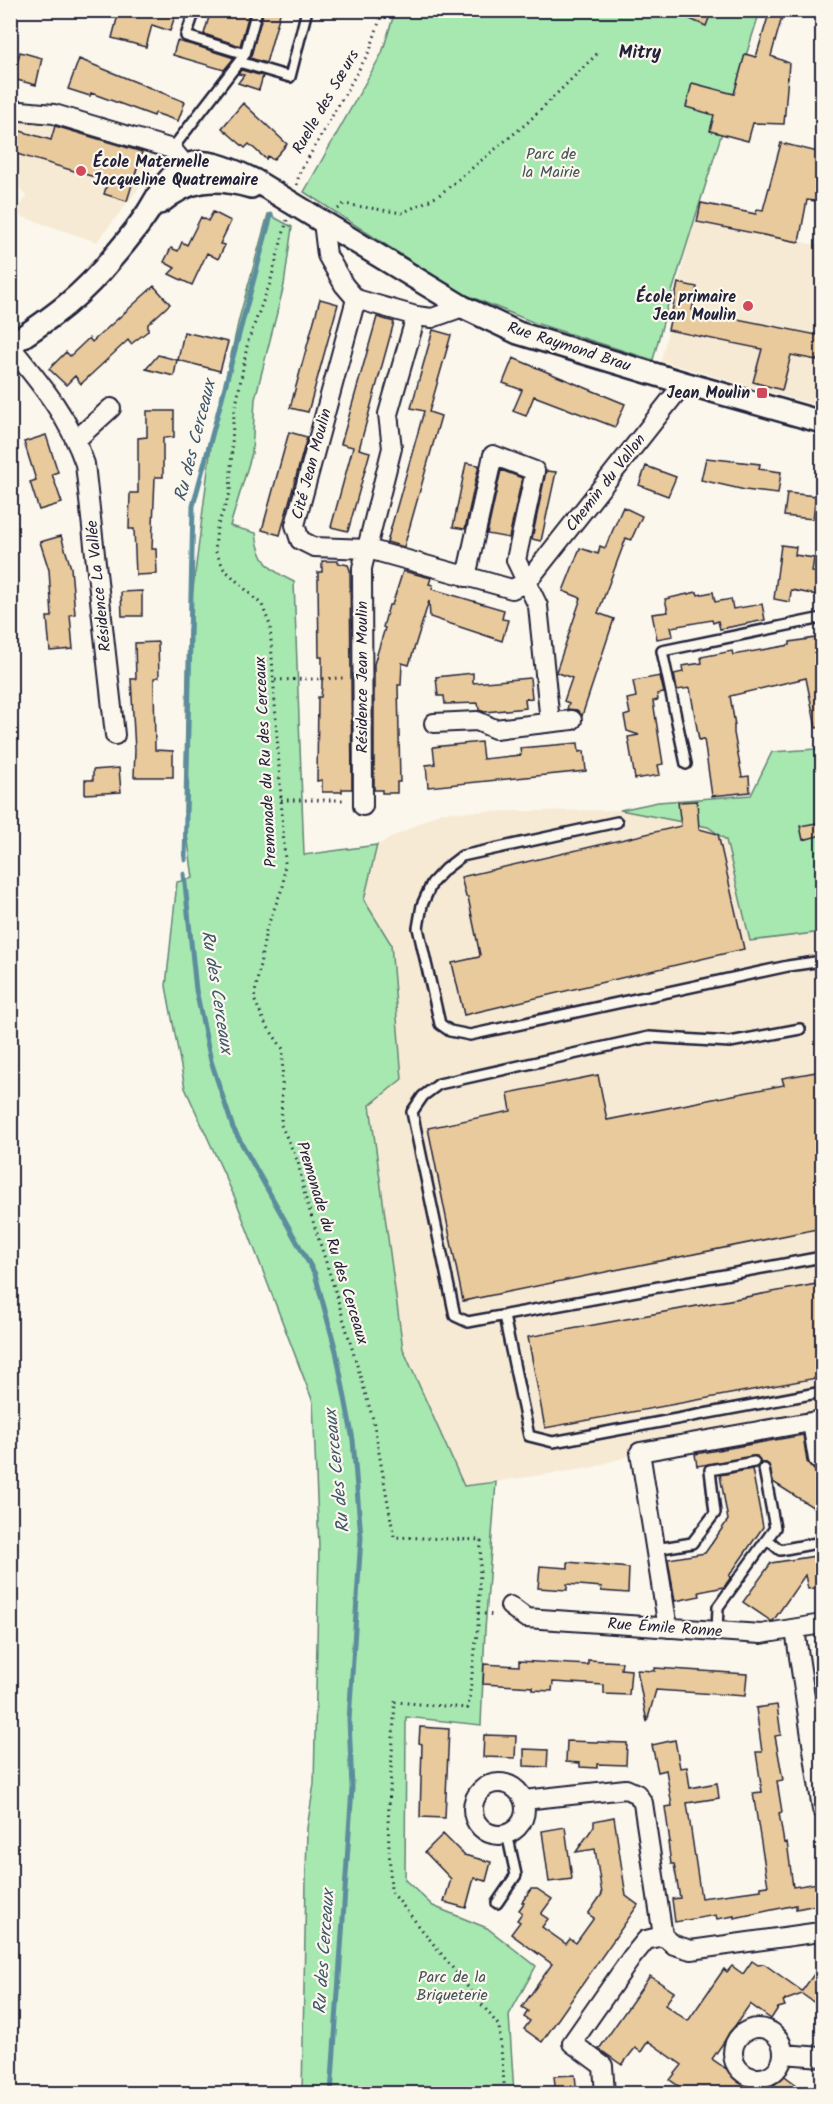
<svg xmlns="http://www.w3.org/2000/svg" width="833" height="2104" viewBox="0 0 833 2104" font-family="Kalam,sans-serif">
  <rect width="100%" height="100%" fill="#fbf7ec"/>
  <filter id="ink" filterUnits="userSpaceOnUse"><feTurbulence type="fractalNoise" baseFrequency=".0167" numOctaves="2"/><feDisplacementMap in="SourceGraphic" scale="12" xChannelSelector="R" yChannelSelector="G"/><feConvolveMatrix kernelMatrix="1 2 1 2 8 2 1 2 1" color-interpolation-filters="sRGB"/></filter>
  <g filter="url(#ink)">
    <!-- built -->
    <path fill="#f6ead4" d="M28 115 148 148 158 163 97 242 14 214 27 197 11 178V116Z
      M693 221 822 246V407L661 361Z
      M620 810 708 827 726 840 750 941 822 932V1420L641 1452 591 1468 464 1486 403 1349 370 1105 364 900 377 845 441 812Z"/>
    <!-- green -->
    <path fill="#a7e7b0" stroke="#648476" stroke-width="1.5" d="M395 11H760L666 311 653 360 535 323 459 292 304 192 382 53Z
      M268 214 292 227 284 285 255 399 252 453 230 526 256 533C259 561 269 570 294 582L304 855 377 845 364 900 391 944 402 1079 370 1105 403 1349 464 1486 496 1482 485 1630 481 1725 406 1717 405 1880 433 1906 487 1928 536 1966 509 2015 514 2093H302L307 1828 314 1784 319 1547 313 1402 235 1198 185 1088 166 986 177 882 193 878 184 812 188 629 211 446 239 319Z
      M816 749 822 752V932L750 941 726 840 708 827 620 810 658 802 751 795 772 752Z"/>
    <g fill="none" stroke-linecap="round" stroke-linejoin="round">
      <!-- stream -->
      <path stroke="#5c8d9d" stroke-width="5" d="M185 860 193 506 271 215
        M184 874 196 990 211 1061 233 1128 315 1274 336 1351 353 1440 361 1537 349 1720 352 1788 331 2094"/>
    </g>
    <!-- building -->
    <path fill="#e9ca9c" stroke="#22223b" stroke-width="1.5" d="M115 10H177L170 31 152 25 146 47 112 38 118 15 114 14Z
      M211 10H250L240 46 204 34Z
      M264 10H281L266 63 250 58Z
      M669 10H712L706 26Z
      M770 10H784L771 56 789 63 784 124 753 123 748 141 710 131 714 115 686 107 692 83 734 94 745 54 756 57Z
      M177 41 200 47 234 58 224 70 173 55Z
      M20 52 42 58 36 85 13 79Z
      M79 59 185 102 178 121 155 113 154 116 91 93 90 96 68 89Z
      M241 70 263 76 259 90 238 83 244 75 238 74Z
      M243 103 287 144 273 160 268 156 266 159 249 144 245 148 222 128Z
      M55 126 142 152 127 201 104 194 108 181 10 152V128L51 140Z
      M781 143 822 153V178L816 201 807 200 799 242 697 222 701 203 756 214 757 209 763 210Z
      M213 212 231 221 220 244 225 245 218 259 207 253 192 285 169 274 175 268 164 262 171 248 178 251 182 242 187 245 201 217 208 221Z
      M678 283 697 287 692 310 822 336V361L791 355 782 390 753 382 762 349 668 330Z
      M154 286 170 304 148 324V331L131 344 128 340 81 384 75 376 66 385 49 369 66 352 70 356 89 338 92 342Z
      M320 299 338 304 308 412 290 408Z
      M377 317 394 322 359 449 370 452 348 531 331 527 353 447 341 444Z
      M433 330 451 335 429 412 441 416 404 547 387 542 424 411 411 408Z
      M184 332 228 342 220 371 178 360Z
      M158 355 177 360 174 376 146 369Z
      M513 358 625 404 615 427 534 396 526 416 513 411 522 390 503 383Z
      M147 411H174V437L163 438V477H155L152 549H156L157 574 136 575 134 529H129L130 493H138V438L147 437Z
      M289 432 307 437 280 535 262 530Z
      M46 435 58 472 52 474 62 503 39 510 30 482 36 480 24 442Z
      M706 458 760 464 759 469 781 472 778 494 745 490 701 480Z
      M466 463 479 465 465 529 453 527Z
      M646 466 676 477 668 496 639 485Z
      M501 470 522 478 509 538 487 534Z
      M546 471 556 472 541 541 532 539Z
      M787 493 816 496 813 519 784 516Z
      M623 507 642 516 631 540 626 538 598 613 614 619 582 716 577 710 567 709 569 703 564 701 572 678 556 672 581 598 563 591 580 548 598 554 600 546 605 548Z
      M61 536 71 568 75 614 70 615 73 649 50 651 47 617H52L49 570 40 542Z
      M781 545 796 547 795 555 814 558 812 572 822 574V596L791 590 790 602 774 599Z
      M322 561H338V563L348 565 350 570 352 789H342V792H322V780L317 781 318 697H321L322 686V657H319L318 581V572H322Z
      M403 571 431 578 429 584 433 585 432 589 504 610 502 619 508 620 502 641 430 617 429 601 409 665 402 663 401 685H398L400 782H397V793H382V790H374V664L385 628 383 627 389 605H392Z
      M142 591V616H122L121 592Z
      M697 592 698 595 713 592 715 602 731 599 733 609 762 604 765 620 720 629 718 621 713 623 712 620 671 627 673 636 657 639 652 614 668 612 665 599Z
      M822 637V727L816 728 806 678 730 696 735 725H734V733L742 777 749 776 750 792 712 796 704 739 699 740 690 688 677 690 674 674 683 672 682 666 702 663 701 657 732 651 733 655 790 645V642Z
      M158 642 159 677 154 678 155 750 173 751V777H134L135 750 131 679H136L135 643Z
      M473 673V683L530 678 532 698 525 699 526 708 485 712 479 710 478 703 445 704 444 696H438L436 677Z
      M660 676 664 693 657 694 658 700 653 701 663 764 658 765 660 775 635 779 628 737 639 735 627 731 624 716 630 714 627 699 636 697 633 681Z
      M481 742 483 759 521 755 520 748 578 743 579 752 584 751 586 771 428 787 426 765 435 764 433 747Z
      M119 768 121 792 85 794V780H93V770Z
      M697 801 699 829 718 834 744 949 464 1015 452 963 479 957 480 955 468 897H466L461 877 681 826 678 802Z
      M822 822V835L803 840 800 826Z
      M822 1071V1228L463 1301 428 1128 511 1111 508 1093 598 1075 607 1120 784 1085 782 1078Z
      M822 1283V1377L545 1428 528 1337Z
      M803 1435 807 1462 815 1471 822 1473V1513L773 1482 769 1465 766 1463H760L757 1456 697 1466 695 1454Z
      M752 1469 763 1527 729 1576 731 1577 724 1587 699 1592 700 1596 675 1601 668 1559 705 1553 728 1520 720 1475Z
      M822 1555V1587L808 1589 805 1575 773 1621H771L743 1602 771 1563Z
      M568 1562 629 1568 628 1593 601 1591 602 1587 567 1584V1590L538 1588 540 1566 568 1568Z
      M588 1660 622 1662 621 1669 631 1670 629 1695 604 1694V1685L553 1682 552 1691 533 1690V1687L483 1684 484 1664 519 1666V1661L588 1665Z
      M655 1668 747 1674 745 1696 656 1690 647 1722 637 1670 655 1671Z
      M777 1705 781 1735 775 1736 783 1780 777 1781 782 1812 779 1813 784 1843 787 1842 793 1887 818 1883 822 1904 796 1909V1905L734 1918V1916L717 1919 716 1915 675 1922 672 1899 680 1898 674 1864H671L668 1842H670L665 1807 672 1806 666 1770 658 1772 652 1745 675 1740 680 1768 687 1767 690 1788 717 1783 719 1798 687 1803 701 1898 761 1890V1887L768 1886 753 1793 762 1792 756 1752H762L756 1708Z
      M420 1727 449 1729 445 1818 420 1817 422 1744 419 1743Z
      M484 1735 516 1736 515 1758 483 1757Z
      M567 1741 627 1743 626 1765 597 1764V1768L580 1767V1763L566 1762Z
      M524 1749 548 1750 547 1767 524 1766Z
      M614 1817 626 1896 638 1905 542 2042 524 2029 530 2021 524 2017 528 2011 522 2007 552 1964 511 1934 520 1922 517 1920 522 1913 519 1910 524 1903 522 1902 531 1889H537L552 1899 541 1914 548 1919 542 1927 566 1944 570 1939 576 1943 594 1918 588 1914 602 1894 595 1849 576 1852 594 1826V1821Z
      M565 1827 572 1879 549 1882 542 1831Z
      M443 1834 464 1855 491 1862 486 1881 474 1878 466 1908 444 1902 451 1879 425 1852Z
      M752 1961 758 1965 764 1964 802 1991 822 1963V2008L802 1994 783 2001 785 2006 778 2008 771 2019 750 2004 712 2059 763 2094H690L670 2080 682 2065 648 2041 641 2052 635 2048 622 2065 599 2049 650 1976 674 1992 665 2005 688 2021 724 1969 727 1972 732 1966 743 1974Z
      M782 2074 809 2094H768Z
      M575 2075 577 2094H556L554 2076Z"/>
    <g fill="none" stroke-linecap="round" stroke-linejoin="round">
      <defs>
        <path id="service" d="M195 10 186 36 245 54
          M239 62 290 77 307 10
          M172 149 245 54 257 10
          M686 764 662 651 822 618
          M617 822 462 856 445 869 432 883 422 905 418 928 440 1024 450 1031 470 1035 788 966 822 961
          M800 1029 730 1042 649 1037 439 1084 423 1096 412 1112 455 1316 468 1322 822 1257
          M504 1316 529 1436 553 1442 822 1392
          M767 1539 780 1550 822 1542
          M656 1549 692 1543 715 1513 710 1470 754 1462
          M717 1631 718 1607 775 1528 764 1469
          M497 1903 516 1875 507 1833"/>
        <path id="minor" d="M10 110 54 114 172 149 194 176
          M323 222 327 255 344 285 356 299 416 316 432 318 463 307
          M356 299 295 525 300 540 314 547 368 549 512 589 527 582 684 383
          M10 346C41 384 69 417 85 464L115 735
          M77 439 111 408
          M466 577 493 455 535 471 516 560 538 606 550 722
          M434 723 477 721 495 729 572 720
          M363 806 362 568 392 448 388 414 416 316
          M812 1422 818 1459 822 1462
          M510 1606 526 1618 761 1634 822 1624
          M668 1628 640 1452 822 1420
          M795 1630 822 1809
          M473 1809a26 26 0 1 1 52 0a26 26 0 1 1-52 0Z
          M524 1800 626 1789 637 1794 643 1803 663 1936
          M663 1936 674 1945 691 1950 820 1932 822 1934
          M733 2053a25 25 0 1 1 50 0a25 25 0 1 1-50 0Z
          M783 2054 822 2057
          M605 2094 603 2066 572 2043 632 1957 646 1940 663 1936"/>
        <path id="tertiary" d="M160 203C189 179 214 176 251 187
          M10 345C53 317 82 296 114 256 126 242 138 227 148 212 158 196 167 176 185 166 204 155 237 172 254 180L463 307 518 333 684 383 822 422"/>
      </defs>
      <!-- service casing -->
      <use href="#service" stroke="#22223b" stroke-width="14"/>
      <!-- minor casing -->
      <use href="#minor" stroke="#22223b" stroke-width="22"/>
      <!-- tertiary casing -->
      <use href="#tertiary" stroke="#22223b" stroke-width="26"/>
      <!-- path -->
      <path stroke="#22223b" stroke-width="3" stroke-dasharray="1.5 4.5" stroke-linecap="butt" d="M297 185 299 174 370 50 383 10
        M338 209 344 204 402 213 438 196 527 123 600 51
        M287 220 270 283 248 341 233 422 230 493 217 527 215 550 224 569 262 605 270 625 285 861 283 886 266 930 254 999 265 1023 283 1049 281 1125 298 1162 305 1196 333 1284 373 1419 394 1537 481 1540 478 1625 468 1708 395 1702 388 1824 391 1891 499 2026 505 2094
        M275 680 345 678
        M281 800H346
        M478 1613 494 1615"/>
      <!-- service -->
      <use href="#service" stroke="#fbf7ec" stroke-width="9"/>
      <!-- minor -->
      <use href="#minor" stroke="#fbf7ec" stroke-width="18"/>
      <!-- tertiary -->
      <use href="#tertiary" stroke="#fbf7ec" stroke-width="21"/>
    </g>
  </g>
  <!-- markers -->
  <g fill="#d1495b" stroke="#fbf7ec" stroke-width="2">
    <circle cx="81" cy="171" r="6"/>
    <circle cx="748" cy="306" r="6"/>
    <rect x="756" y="387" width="12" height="12" rx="3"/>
  </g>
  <g text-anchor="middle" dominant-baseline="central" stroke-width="4.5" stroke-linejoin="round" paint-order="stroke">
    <!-- street labels -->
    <g font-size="16" fill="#22223b" stroke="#fbf7ec">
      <text transform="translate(326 102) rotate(-60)">Ruelle des Sœurs</text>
      <text transform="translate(569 347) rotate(18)">Rue Raymond Brau</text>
      <text transform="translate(312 464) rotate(-75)">Cité Jean Moulin</text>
      <text transform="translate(606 483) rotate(-52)">Chemin du Vallon</text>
      <text transform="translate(99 586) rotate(-96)">Résidence La Vallée</text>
      <text transform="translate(362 677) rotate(-90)">Résidence Jean Moulin</text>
      <text transform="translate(266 762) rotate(-93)">Premonade du Ru des Cerceaux</text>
      <text transform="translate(332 1243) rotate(73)">Premonade du Ru des Cerceaux</text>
      <text transform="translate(665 1628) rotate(4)">Rue Émile Ronne</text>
    </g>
    <!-- park labels -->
    <g font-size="16" fill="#435358" stroke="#fbf7ec">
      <text x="551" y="154">Parc de<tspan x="551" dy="18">la Mairie</tspan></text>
      <text x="452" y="1977">Parc de la<tspan x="452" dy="18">Briqueterie</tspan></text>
    </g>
    <!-- poi labels -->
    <g font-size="16" font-weight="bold" fill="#22223b" stroke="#fbf7ec" text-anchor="end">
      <text x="93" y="162" text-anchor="start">École Maternelle<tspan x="93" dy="18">Jacqueline Quatremaire</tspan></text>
      <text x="736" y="297">École primaire<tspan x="736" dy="18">Jean Moulin</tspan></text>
      <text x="750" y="393">Jean Moulin</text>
    </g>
    <!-- neighbourhood labels -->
    <g font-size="18" font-weight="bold" fill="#22223b" stroke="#fbf7ec">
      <text x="640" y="53">Mitry</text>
    </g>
    <!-- water labels -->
    <g font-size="18" font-style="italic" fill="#3f576c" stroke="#fbf7ec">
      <text transform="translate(196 441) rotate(-76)">Ru des Cerceaux</text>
      <text transform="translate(216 992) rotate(81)">Ru des Cerceaux</text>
      <text transform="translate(338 1471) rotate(-96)">Ru des Cerceaux</text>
      <text transform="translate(325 1952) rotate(-86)">Ru des Cerceaux</text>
    </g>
  </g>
  <!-- margin -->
  <rect width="833" height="2104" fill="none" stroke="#fbf7ec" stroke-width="36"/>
  <rect x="18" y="18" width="797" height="2068" fill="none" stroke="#22223b" stroke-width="2" filter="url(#ink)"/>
</svg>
